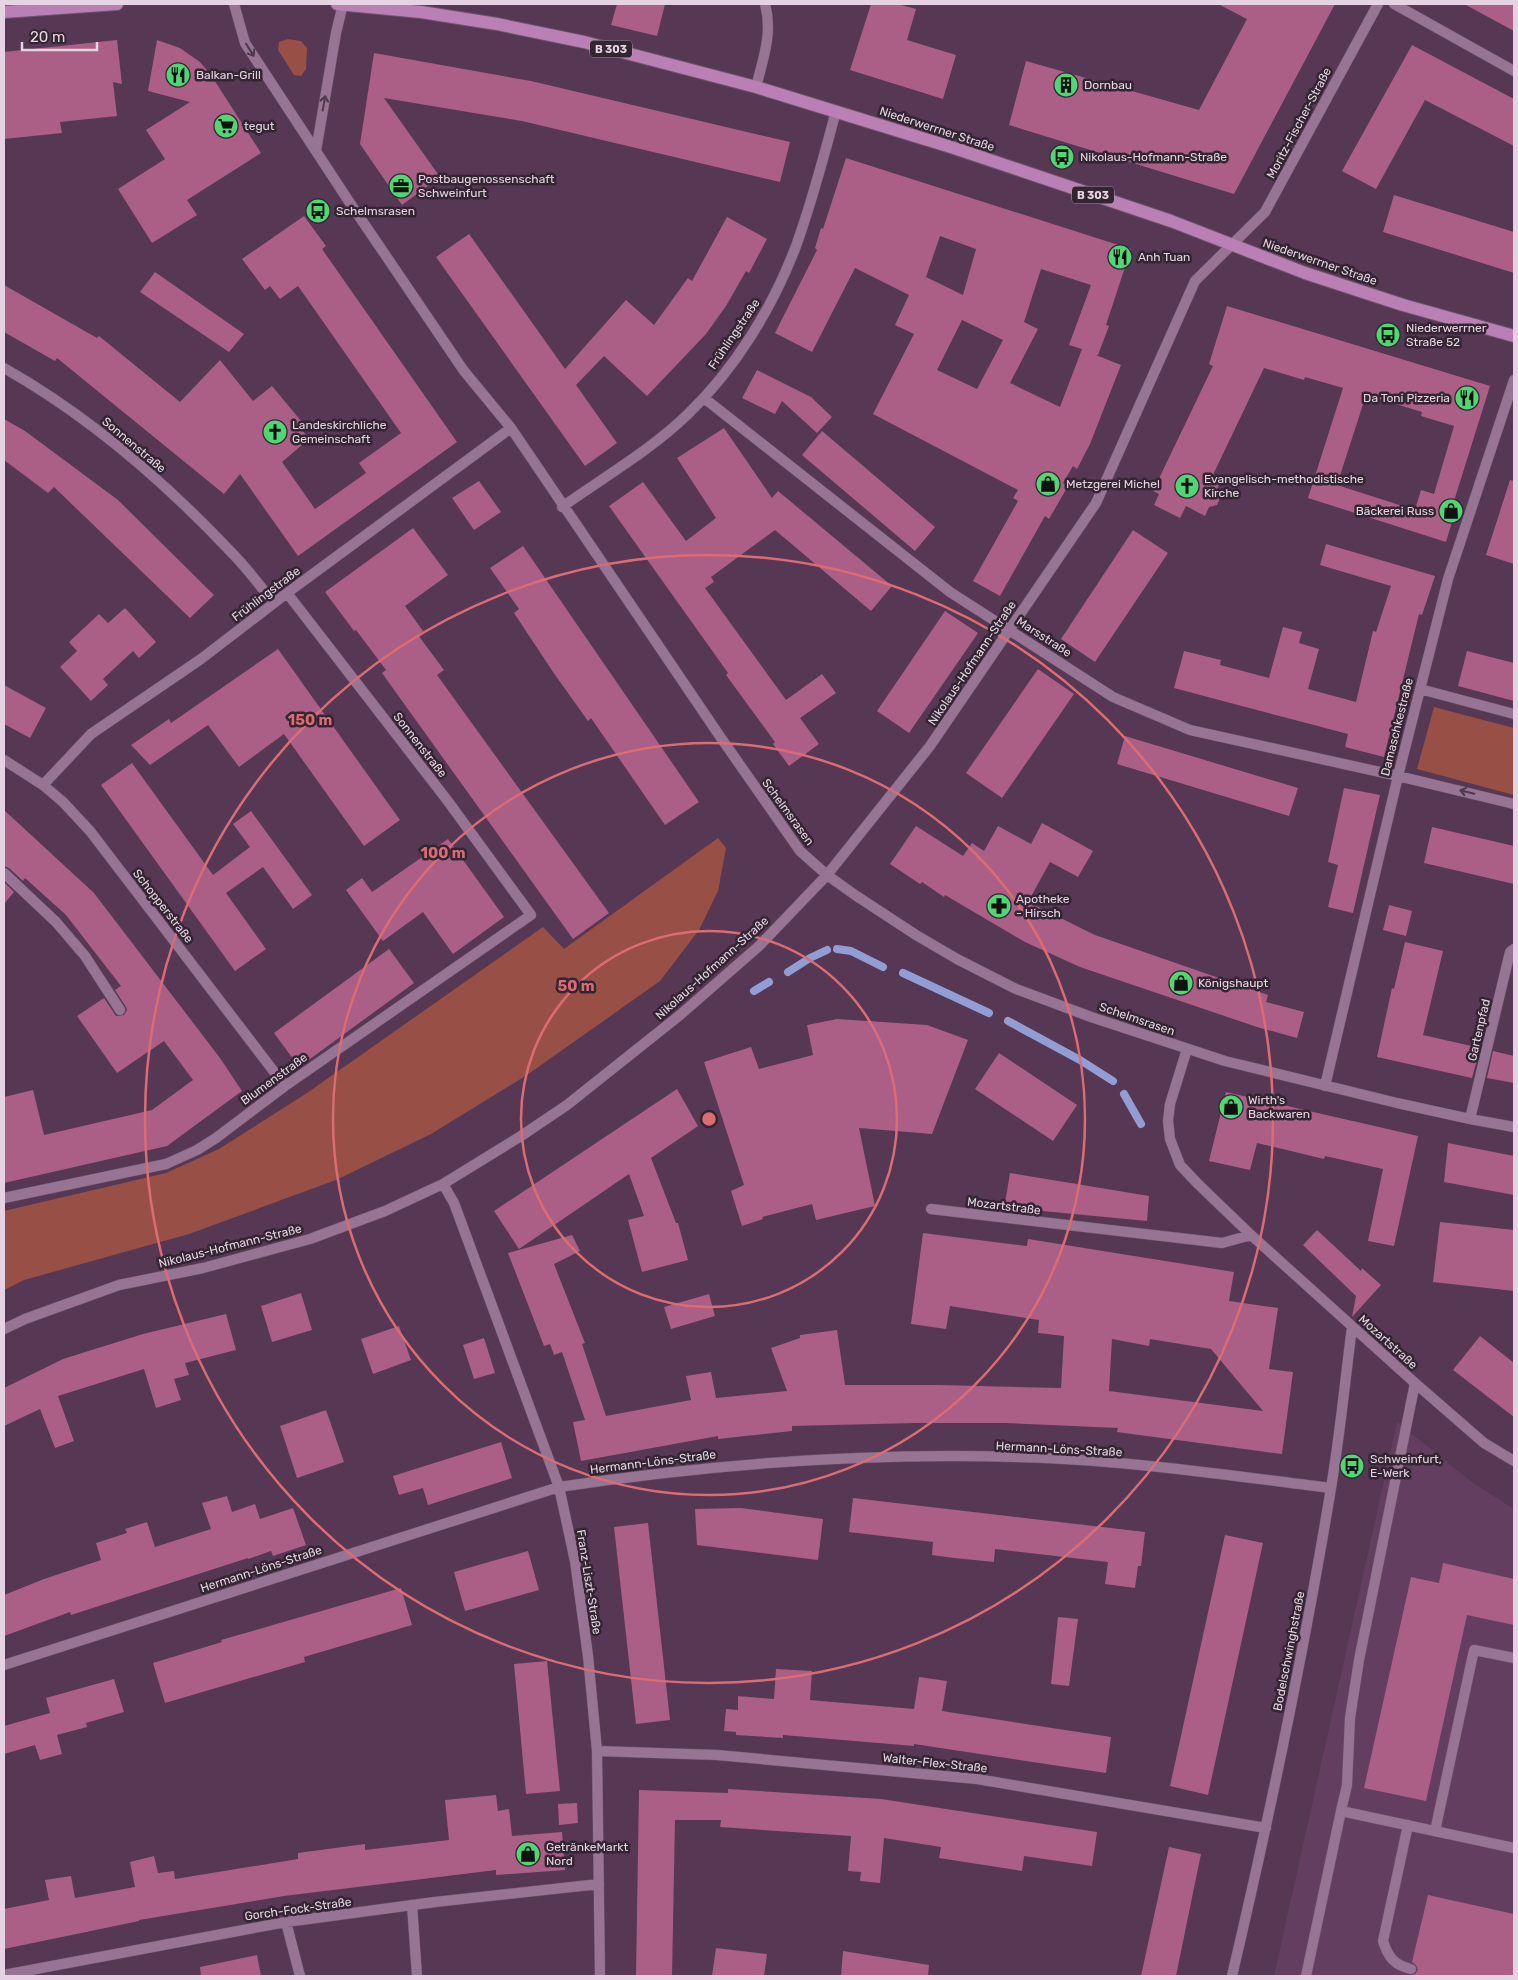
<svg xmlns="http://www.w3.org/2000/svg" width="1518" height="1980" viewBox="0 0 1518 1980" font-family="Rubik,sans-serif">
  <rect width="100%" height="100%" fill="#563754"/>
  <!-- built -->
  <path fill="#633e60" d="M1397 1422 1473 1483 1514 1509V1976H1274Z"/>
  <!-- green -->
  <path fill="#985046" d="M288 39 301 41 307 48 306 69 301 76 294 75 278 50 279 42Z
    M1434 707 1514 728V795L1417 769Z
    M718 838 726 848 718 891 699 930 660 981 527 1075 431 1134 336 1180 189 1234 24 1280 4 1290V1211L166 1173 219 1149 307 1093 543 927 564 949Z"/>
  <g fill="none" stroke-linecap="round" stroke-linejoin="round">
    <!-- stream -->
    <path stroke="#929dd3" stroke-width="8" d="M837 949 851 951 883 967
      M788 972 810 958 827 950
      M903 973 989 1013
      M754 991 769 982
      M1008 1021 1080 1060 1113 1081
      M1124 1094 1141 1124"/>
  </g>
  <!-- building -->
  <path fill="#ab5f86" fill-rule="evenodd" d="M617 4H665L657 36 611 25Z
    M871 4H898L916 9 907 40 956 55 943 99 850 70Z
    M1218 4H1335L1234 194 1009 125 1026 61 1199 110 1247 19Z
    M1464 4H1514V31Z
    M117 40 122 84 113 82 117 116 60 122 62 133 4 139V52Z
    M157 40 180 48 200 62 211 75 261 153 187 200 197 215 152 243 118 189 165 159 146 130 190 102 148 91Z
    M1412 45 1514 99V146L1425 100 1376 189 1342 171Z
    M374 53 531 81 790 142 780 182 522 121 384 98 440 177 402 205 360 144Z
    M846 158 1131 249 1106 325 1109 326 1098 355H1096L1121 365 1090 444 1077 469 1073 466 1063 483 1068 486 1049 519 1045 516 1000 596 973 581 1018 501 1013 498 1018 490 873 414 914 334 895 325 909 295 855 268 812 352 775 333 817 250 815 248 821 228 823 229ZM940 236 976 249 963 295 926 277ZM1041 269 1091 285 1069 345 1082 349 1060 407 1010 383 1038 329 1024 322ZM962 320 1003 340 977 389 937 370Z
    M1394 195 1514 232V273L1383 232Z
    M304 216 326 246 322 249 457 442 298 556 240 474 224 494 57 358 55 361 4 332V285L97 338 99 336 180 402 220 360 253 401 272 386 302 422 298 425 309 439 282 462 315 509 366 473 359 463 401 433 298 286 280 299 270 286 265 290 242 259Z
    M727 217 767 239 749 273 746 271 726 306 706 334 647 396 604 356 576 385 617 443 585 466 436 257 469 234 565 369 626 300 654 325 688 278 692 281Z
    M155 272 244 334 229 352 140 292Z
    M1227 306 1490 386 1454 501 1458 502 1446 542 1308 498 1343 388 1305 377 1304 380 1264 368 1211 479 1220 483 1217 489 1220 498 1217 505 1209 507 1205 516 1186 506 1180 518 1154 505 1159 494 1153 491 1213 366 1209 364ZM1366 395 1422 412 1421 416 1454 426 1434 494 1421 490 1415 510 1337 485Z
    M757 370 811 397 832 417 817 433 782 401 775 414 742 398Z
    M4 419 25 431 118 500 214 595 190 618 54 487 48 493 4 460Z
    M724 428 772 498 778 491 892 586 871 611 775 530 711 577 714 582 705 588 786 700 822 674 836 693 800 718 819 744 789 766 773 744 775 742 726 675 728 673 609 506 643 482 686 541 716 518 677 458Z
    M822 431 935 527 915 551 802 455Z
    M1510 480 1514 481V564L1486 555Z
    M479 481 501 512 474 530 452 498Z
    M413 528 448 575 405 606 423 631 418 635 444 670 437 675 609 913 573 939 382 673 386 670 356 630 354 631 325 592Z
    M1133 530 1168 553 1095 662 1061 639Z
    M1326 544 1435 576 1422 615 1419 614 1384 757 1345 747 1348 734 1174 688 1184 651 1221 660 1220 665 1269 678 1283 627 1302 632 1299 643 1319 649 1308 689 1356 702 1373 631 1376 632 1391 586 1320 565Z
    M523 546 699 802 665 825 591 718 588 721 553 672 514 613 519 609 490 568Z
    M125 608 156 642 139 658 133 651 103 679 108 685 91 701 60 667 77 651 69 642 99 614 108 623Z
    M945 611 978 633 909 733 877 711Z
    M278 649 400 820 364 846 284 734 239 767 208 725 150 765 131 745 169 719 171 723Z
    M1467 651 1514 663V701L1458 686Z
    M1038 669 1074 694 1002 798 966 773Z
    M4 685 46 708 30 738 4 724Z
    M1125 736 1298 788 1289 816 1117 764Z
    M132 763 213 875 250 847 233 824 251 811 312 895 293 909 263 867 226 893 266 949 235 971 101 785Z
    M1344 788 1380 795 1353 913 1328 907 1338 865 1328 862Z
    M4 810 94 893 220 1058 242 1091 167 1146 4 1183V1097L33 1090 44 1135 152 1110 193 1080 164 1041 117 1073 77 1016 104 998 116 1016 124 1015 127 1010 126 1007 115 990 121 986 66 915 25 878 23 881 9 868 4 866Z
    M1042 823 1093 851 1078 877 1050 862 1028 902 1095 935 1268 995 1266 1002 1304 1012 1297 1038 1257 1027 1080 967 1025 942 945 895 944 897 922 882 920 884 890 864 916 826 963 856 972 843 984 851 998 826 1031 844Z
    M1432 827 1514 846V884L1424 863Z
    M448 839 504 917 453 954 423 912 383 941 346 890 362 878 372 892Z
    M4 882 14 892 4 904Z
    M1389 905 1412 911 1406 936 1383 930Z
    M1405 942 1443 951 1423 1035 1480 1048 1472 1078 1377 1057 1392 988 1394 989Z
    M389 949 414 983 299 1067 274 1033Z
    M837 1019 927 1025 968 1040 932 1134 859 1128 875 1206 816 1220 812 1204 762 1217 763 1219 742 1226 731 1191 744 1185 704 1062 751 1047 759 1069 813 1055 807 1025Z
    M1493 1051 1514 1056V1083L1487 1078Z
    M999 1053 1077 1105 1053 1141 975 1089Z
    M677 1089 698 1126 651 1158 676 1223H678L688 1260 642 1272 628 1220 644 1216 629 1174 519 1249 494 1211Z
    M1226 1092 1418 1136 1394 1246 1368 1241 1383 1169 1325 1156 1324 1159 1257 1143 1250 1170 1209 1161Z
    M1448 1143 1514 1156V1195L1444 1182Z
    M1010 1173 1149 1196 1147 1221 1032 1210V1208L1005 1203Z
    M1440 1222 1514 1230V1291L1433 1282Z
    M1317 1230 1361 1271 1362 1268 1381 1285 1352 1317 1356 1296 1303 1245Z
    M923 1233 1027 1246 1028 1239 1234 1272 1229 1301 1278 1308 1269 1369 1293 1372 1282 1454 1117 1432 1118 1428 1006 1423H916L792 1426V1431L718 1439V1436L581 1461 573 1422 585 1420 562 1352 554 1355 550 1344 544 1346 508 1253 572 1235 580 1251 554 1264 585 1343 582 1344 606 1416 691 1400 686 1376 711 1372 716 1398 787 1391 771 1348 800 1338V1335L837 1330 845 1385H939L1061 1388 1064 1336 1038 1333 1039 1320 950 1306 946 1329 911 1324ZM1112 1339 1149 1346 1150 1339 1211 1349 1263 1411 1109 1391Z
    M301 1293 312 1330 272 1342 261 1306Z
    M709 1294 715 1316 671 1329 664 1307Z
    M226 1314 236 1350 185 1363 189 1375 174 1379 181 1400 156 1408 144 1369 58 1396 74 1441 55 1448 40 1409 4 1426V1388L63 1359 143 1334Z
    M399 1326 411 1360 373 1374 361 1339Z
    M1480 1336 1514 1363V1417L1453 1370Z
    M484 1338 495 1373 474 1379 463 1345Z
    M326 1410 344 1462 297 1478 280 1426Z
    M501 1442 512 1478 428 1505 423 1488 399 1495 393 1476Z
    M227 1496 232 1512 255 1504 260 1519 293 1508 306 1545 273 1556 271 1551 248 1559V1558L71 1615 70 1612 4 1636V1595L44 1579 101 1560 96 1543 127 1533 125 1529 147 1522 155 1547 211 1529 202 1503Z
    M853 1498 1145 1532 1141 1566H1138L1135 1588 1105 1584 1108 1562 995 1549 994 1562 954 1558 932 1555 933 1542 849 1532Z
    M741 1508 823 1519 818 1560 697 1545 695 1509Z
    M648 1523 670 1720 636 1724 614 1527Z
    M1225 1535 1263 1543 1208 1795 1170 1786Z
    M528 1551 539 1590 465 1611 454 1572Z
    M1443 1563 1514 1579V1625L1467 1615 1426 1801 1364 1788 1411 1577 1439 1583Z
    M401 1588 412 1625 304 1657 305 1662 165 1703 153 1663 222 1642 221 1640Z
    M1058 1617 1078 1619 1069 1686 1051 1684Z
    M547 1661 560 1791 526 1794 514 1664Z
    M776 1669 812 1671 810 1700 914 1709 919 1677 947 1681 942 1711 1111 1737 1106 1773 914 1744V1746L783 1735V1738L736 1735V1732L724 1731 726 1709 738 1710V1696L774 1699Z
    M114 1679 124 1712 86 1723 87 1727 57 1735 62 1754 40 1760 35 1745 4 1754V1726L50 1713 46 1698Z
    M728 1789 881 1799 1097 1832 1092 1866 1024 1856 1022 1871 939 1858 941 1847 884 1838 880 1883 860 1881 861 1872 848 1871 851 1836 720 1827 721 1820H675L672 1976H636L639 1790 728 1793Z
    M496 1795 498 1811 509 1809 512 1836 562 1832 565 1870 496 1875V1870L284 1896 139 1920V1921L4 1949V1909L49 1900 45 1880 71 1876 75 1898 135 1887 130 1862 154 1856 158 1873 174 1871 175 1879 298 1859V1853L365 1844V1850L449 1840 445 1800Z
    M577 1803 578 1823 559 1825 558 1804Z
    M1169 1847 1201 1854 1196 1878 1176 1976H1141Z
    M1428 1895 1514 1914V1976H1409L1415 1974 1418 1970 1416 1965 1412 1962Z
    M716 1948 767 1954 764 1976H712Z
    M843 1951 929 1965 928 1976H841Z
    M257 1955 261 1976H201L200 1967Z"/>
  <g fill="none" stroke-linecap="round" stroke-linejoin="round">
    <defs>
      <path id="service" d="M4 873 56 922 85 956 120 1010
        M1415 1383 1359 1660 1350 1718 1347 1785 1341 1811 1514 1848
        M1408 1825 1383 1941C1388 1957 1394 1965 1411 1969
        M1435 1831 1474 1650 1514 1658
        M412 1905 417 1976
        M1306 1976 1341 1811"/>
      <path id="minor" d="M234 4 245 43 348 200 464 371 511 428 719 735 800 851 827 875 855 895 916 935 957 959 1016 989 1091 1017 1225 1061 1397 1103 1470 1119 1514 1127
        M1394 4 1514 71
        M756 87C763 59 773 33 765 4
        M316 151 336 33 343 4
        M4 368C89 416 165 482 232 553 247 568 260 586 274 603
        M704 398 950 592 1113 697 1190 730 1398 776 1514 804
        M562 507C604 477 651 450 688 414 735 369 773 307 796 246 812 202 824 156 836 111
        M1420 689 1514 714
        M4 760 43 785 63 802 90 831 285 1086
        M43 785 91 734 201 659 287 593 511 428
        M1187 1049 1170 1104 1168 1121 1170 1139 1180 1165 1198 1184 1251 1235 1415 1383 1484 1443 1514 1461
        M1325 1086 1398 776 1448 579 1514 380
        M1470 1119 1510 952 1514 949
        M443 1184 454 1203 559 1487 575 1561 588 1656 597 1751 600 1976
        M4 1198 166 1164 197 1150 216 1138 285 1086 531 915 447 800 287 593
        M931 1209 1222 1243 1251 1235
        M4 1329 25 1319 119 1285 203 1268 310 1239 385 1211 443 1184 521 1136 567 1105 680 1015 759 946 827 875 930 746 1096 503 1195 281 1265 212 1378 4
        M4 1665 559 1487C725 1462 895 1450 1064 1459 1153 1464 1242 1477 1331 1488
        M597 1751 717 1755 977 1779 1266 1828
        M286 1922 300 1976
        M4 1975 286 1922 435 1902 599 1884
        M1232 1976C1270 1814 1304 1652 1331 1488 1340 1435 1345 1381 1352 1327"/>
      <path id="primary" d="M337 4 421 12 497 24 584 42 756 87 954 148 1171 221 1305 273 1403 305 1514 336
        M4 12 117 4"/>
    </defs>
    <!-- service casing -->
    <use href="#service" stroke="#6e546c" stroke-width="11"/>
    <!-- minor casing -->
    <use href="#minor" stroke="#6e546c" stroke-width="11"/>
    <!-- primary casing -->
    <use href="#primary" stroke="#6e546c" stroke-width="14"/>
    <!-- service -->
    <use href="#service" stroke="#977494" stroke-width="10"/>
    <!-- minor -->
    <use href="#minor" stroke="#977494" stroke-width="10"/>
    <!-- primary -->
    <use href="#primary" stroke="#ba80b6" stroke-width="12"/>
  </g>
  <!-- one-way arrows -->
  <defs><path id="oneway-shaft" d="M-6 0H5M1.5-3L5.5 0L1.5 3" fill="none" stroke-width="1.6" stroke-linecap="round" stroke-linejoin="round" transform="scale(1.25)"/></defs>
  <g stroke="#4c394a">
    <use href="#oneway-shaft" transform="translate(250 50) rotate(58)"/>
    <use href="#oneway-shaft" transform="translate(324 103) rotate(-80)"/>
    <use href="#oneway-shaft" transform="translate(1467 792) rotate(-166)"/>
  </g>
  <!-- distance rings -->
  <g fill="none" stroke="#dc6c73" stroke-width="2.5">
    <circle cx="709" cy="1119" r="188"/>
    <circle cx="709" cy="1119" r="376"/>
    <circle cx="709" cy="1119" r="564"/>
  </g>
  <!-- icons -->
  <defs>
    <symbol id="restaurant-disc" viewBox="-11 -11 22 22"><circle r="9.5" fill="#51d674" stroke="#332532"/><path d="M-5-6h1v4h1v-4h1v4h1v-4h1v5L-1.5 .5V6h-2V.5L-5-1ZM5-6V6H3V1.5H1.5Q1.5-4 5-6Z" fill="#111"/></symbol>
    <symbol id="building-disc" viewBox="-11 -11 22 22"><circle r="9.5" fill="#51d674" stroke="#332532"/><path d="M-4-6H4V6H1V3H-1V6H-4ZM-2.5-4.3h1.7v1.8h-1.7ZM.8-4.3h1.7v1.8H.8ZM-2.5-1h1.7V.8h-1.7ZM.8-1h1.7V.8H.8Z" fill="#111"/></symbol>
    <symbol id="supermarket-disc" viewBox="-11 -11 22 22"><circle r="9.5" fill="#51d674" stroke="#332532"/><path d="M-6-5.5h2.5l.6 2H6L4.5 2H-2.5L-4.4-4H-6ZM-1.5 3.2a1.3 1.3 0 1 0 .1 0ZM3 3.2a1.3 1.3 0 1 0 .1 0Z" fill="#111"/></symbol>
    <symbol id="bus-disc" viewBox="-11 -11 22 22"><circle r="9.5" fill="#51d674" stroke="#332532"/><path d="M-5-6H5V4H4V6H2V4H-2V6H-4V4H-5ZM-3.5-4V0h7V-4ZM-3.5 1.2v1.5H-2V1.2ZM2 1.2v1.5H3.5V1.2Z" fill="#111"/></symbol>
    <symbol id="office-disc" viewBox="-11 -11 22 22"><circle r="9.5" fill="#51d674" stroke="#332532"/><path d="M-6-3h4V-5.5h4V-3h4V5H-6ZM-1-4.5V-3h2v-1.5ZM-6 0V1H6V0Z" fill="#111"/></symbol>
    <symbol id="church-disc" viewBox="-11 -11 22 22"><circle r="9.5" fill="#51d674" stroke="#332532"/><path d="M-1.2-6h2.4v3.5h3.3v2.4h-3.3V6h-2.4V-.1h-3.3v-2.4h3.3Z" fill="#111"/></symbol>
    <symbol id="shop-disc" viewBox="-11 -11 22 22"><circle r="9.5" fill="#51d674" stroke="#332532"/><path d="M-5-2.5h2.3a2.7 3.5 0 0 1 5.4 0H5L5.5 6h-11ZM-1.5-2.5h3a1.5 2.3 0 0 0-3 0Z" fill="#111"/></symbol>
    <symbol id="pharmacy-disc" viewBox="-11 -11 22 22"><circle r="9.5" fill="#51d674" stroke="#332532"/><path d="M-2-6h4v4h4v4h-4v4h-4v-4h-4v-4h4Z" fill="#111"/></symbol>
  </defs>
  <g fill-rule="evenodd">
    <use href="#restaurant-disc" x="164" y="61" width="28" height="28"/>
    <use href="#building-disc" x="1052" y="71" width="28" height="28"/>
    <use href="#supermarket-disc" x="212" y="112" width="28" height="28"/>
    <use href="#bus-disc" x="1048" y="143" width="28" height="28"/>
    <use href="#office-disc" x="387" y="172" width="28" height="28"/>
    <use href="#bus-disc" x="304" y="197" width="28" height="28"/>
    <use href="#restaurant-disc" x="1106" y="243" width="28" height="28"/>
    <use href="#bus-disc" x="1374" y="321" width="28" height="28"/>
    <use href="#restaurant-disc" x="1453" y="384" width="28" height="28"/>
    <use href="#church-disc" x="261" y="418" width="28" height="28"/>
    <use href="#shop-disc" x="1034" y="470" width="28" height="28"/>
    <use href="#church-disc" x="1173" y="472" width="28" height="28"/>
    <use href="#shop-disc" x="1437" y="497" width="28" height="28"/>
    <use href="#pharmacy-disc" x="985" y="892" width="28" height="28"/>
    <use href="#shop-disc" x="1167" y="969" width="28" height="28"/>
    <use href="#shop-disc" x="1217" y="1093" width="28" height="28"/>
    <use href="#bus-disc" x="1338" y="1452" width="28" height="28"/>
    <use href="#shop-disc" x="514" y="1840" width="28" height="28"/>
  </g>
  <g text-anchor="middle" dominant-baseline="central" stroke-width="5" stroke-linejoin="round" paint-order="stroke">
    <!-- shield labels -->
    <g fill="#332532" stroke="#b09eae" stroke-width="1">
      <rect x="590" y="40.5" width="42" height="17" rx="4"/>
      <rect x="1072" y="186.5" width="42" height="17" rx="4"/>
    </g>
    <g font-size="11" font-weight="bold" fill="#e5d2e3">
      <text x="611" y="49">B 303</text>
      <text x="1093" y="195">B 303</text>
    </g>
    <!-- poi labels -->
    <g font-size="12" fill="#e5d2e3" stroke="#332532" text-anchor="start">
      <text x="196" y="75">Balkan-Grill</text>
      <text x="1084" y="85">Dornbau</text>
      <text x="244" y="126">tegut</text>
      <text x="1080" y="157">Nikolaus-Hofmann-Straße</text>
      <text x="418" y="179">Postbaugenossenschaft<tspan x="418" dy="14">Schweinfurt</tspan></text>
      <text x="336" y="211">Schelmsrasen</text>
      <text x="1138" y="257">Anh Tuan</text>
      <text x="1406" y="328">Niederwerrner<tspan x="1406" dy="14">Straße 52</tspan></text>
      <text x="1450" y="398" text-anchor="end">Da Toni Pizzeria</text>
      <text x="292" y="425">Landeskirchliche<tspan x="292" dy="14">Gemeinschaft</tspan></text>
      <text x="1204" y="479">Evangelisch-methodistische<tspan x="1204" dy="14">Kirche</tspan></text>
      <text x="1066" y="484">Metzgerei Michel</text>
      <text x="1434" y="511" text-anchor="end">Bäckerei Russ</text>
      <text x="1016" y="899">Apotheke<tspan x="1016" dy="14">- Hirsch</tspan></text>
      <text x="1198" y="983">Königshaupt</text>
      <text x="1248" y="1100">Wirth's<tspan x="1248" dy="14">Backwaren</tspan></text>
      <text x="1370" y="1459">Schweinfurt,<tspan x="1370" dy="14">E-Werk</tspan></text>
      <text x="546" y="1847">GetränkeMarkt<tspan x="546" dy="14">Nord</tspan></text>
    </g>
    <!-- street labels -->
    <g font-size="12" fill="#e5d2e3" stroke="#332532">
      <text transform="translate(1299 123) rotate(-62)">Moritz-Fischer-Straße</text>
      <text transform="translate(937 129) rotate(18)">Niederwerrner Straße</text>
      <text transform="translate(1320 262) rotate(19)">Niederwerrner Straße</text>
      <text transform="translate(734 334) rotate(-56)">Frühlingstraße</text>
      <text transform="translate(134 445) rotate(40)">Sonnenstraße</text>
      <text transform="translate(266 594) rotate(-37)">Frühlingstraße</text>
      <text transform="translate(1044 637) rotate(33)">Marsstraße</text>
      <text transform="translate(972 663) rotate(-56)">Nikolaus-Hofmann-Straße</text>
      <text transform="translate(1397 727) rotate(-76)">Damaschkestraße</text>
      <text transform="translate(420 745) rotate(52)">Sonnenstraße</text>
      <text transform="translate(788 812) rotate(54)">Schelmsrasen</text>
      <text transform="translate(163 906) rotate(52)">Schopperstraße</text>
      <text transform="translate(712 968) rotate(-42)">Nikolaus-Hofmann-Straße</text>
      <text transform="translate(1137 1019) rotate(19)">Schelmsrasen</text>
      <text transform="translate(1479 1030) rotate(-77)">Gartenpfad</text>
      <text transform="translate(274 1079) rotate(-36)">Blumenstraße</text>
      <text transform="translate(1004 1206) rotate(7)">Mozartstraße</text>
      <text transform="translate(230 1246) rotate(-14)">Nikolaus-Hofmann-Straße</text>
      <text transform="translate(1388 1342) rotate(42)">Mozartstraße</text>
      <text transform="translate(1059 1449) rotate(3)">Hermann-Löns-Straße</text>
      <text transform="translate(653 1462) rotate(-7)">Hermann-Löns-Straße</text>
      <text transform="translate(261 1569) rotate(-18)">Hermann-Löns-Straße</text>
      <text transform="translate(589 1582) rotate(81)">Franz-Liszt-Straße</text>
      <text transform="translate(1289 1651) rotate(-79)">Bodelschwinghstraße</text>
      <text transform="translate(935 1763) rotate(6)">Walter-Flex-Straße</text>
      <text transform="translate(298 1909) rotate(-8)">Gorch-Fock-Straße</text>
    </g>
  </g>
  <circle cx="709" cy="1119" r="8" fill="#dc6c73" stroke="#332532" stroke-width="2.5"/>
  <g font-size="15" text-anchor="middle" font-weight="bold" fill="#dc6c73" stroke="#332532" stroke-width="5" stroke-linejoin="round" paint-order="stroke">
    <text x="310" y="725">150 m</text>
    <text x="443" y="858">100 m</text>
    <text x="576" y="991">50 m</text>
  </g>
  <!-- border -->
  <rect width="1518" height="1980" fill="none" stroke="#e5d2e3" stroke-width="10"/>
  <!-- scale -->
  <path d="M22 42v8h75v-8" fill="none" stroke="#e5d2e3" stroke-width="2.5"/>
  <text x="30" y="42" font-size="15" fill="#e5d2e3" stroke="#332532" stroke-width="4" paint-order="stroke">20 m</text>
</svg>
